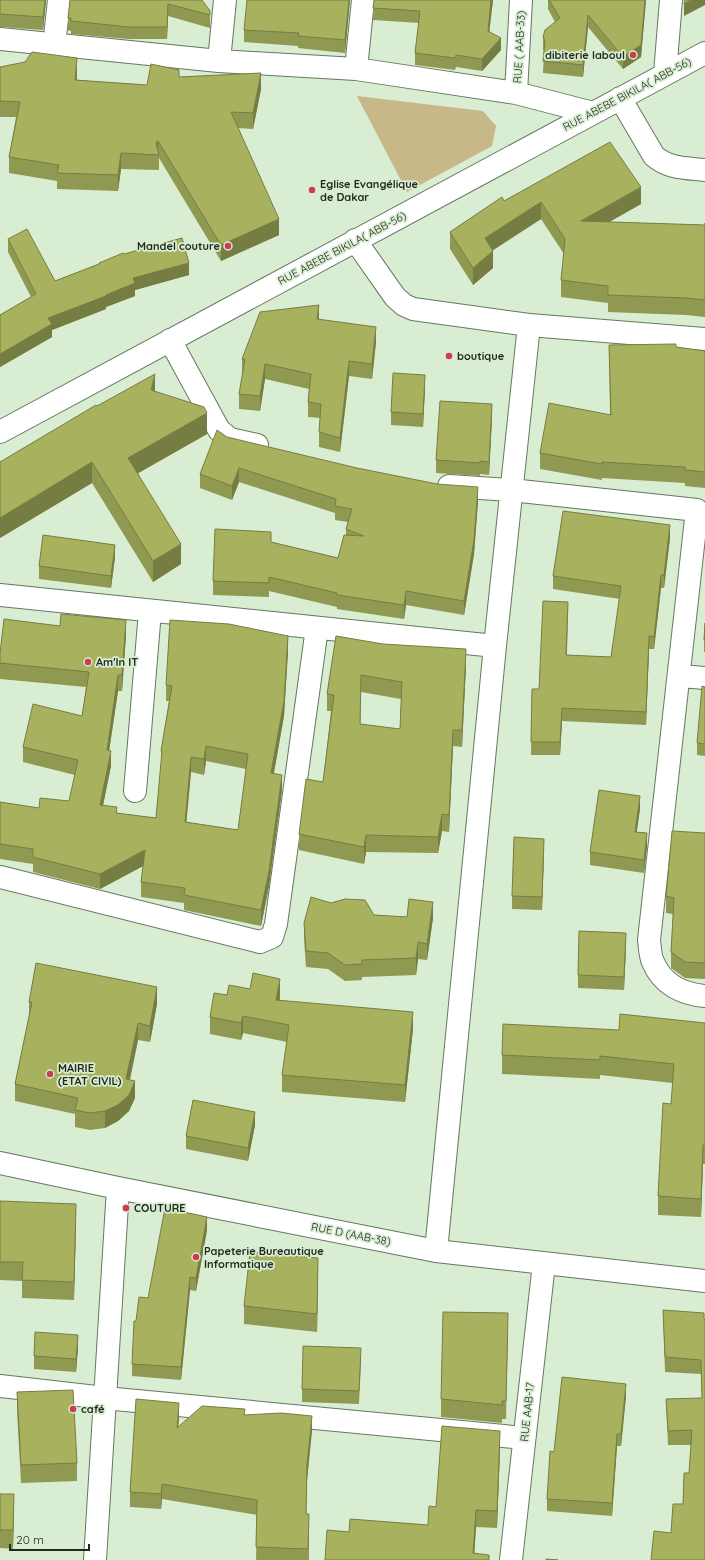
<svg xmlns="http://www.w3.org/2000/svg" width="705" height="1560" viewBox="0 0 705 1560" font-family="Quicksand,sans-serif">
  <rect width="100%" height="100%" fill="#d8edd2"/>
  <!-- green -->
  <path fill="#c8b788" d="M357 96 483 111 496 126 492 146 407 192Z"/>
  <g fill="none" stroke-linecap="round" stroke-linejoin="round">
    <defs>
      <path id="minor" d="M0 39 219 61 356 69 516 93 593 113
        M54 46 59 0
        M219 61 225 0
        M356 69 363 0
        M665 74 671 0
        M516 93 521 0
        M620 98 654 156C669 169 687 168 705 170
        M355 240 395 297 404 305 413 309 529 325 705 339
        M170 340 219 430 230 439 257 445
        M0 432 705 53
        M449 486 511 490 697 510 649 940C650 947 650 956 653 962 662 984 682 994 705 996
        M0 595 495 646
        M680 676 705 678
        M135 791 150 611
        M0 877 260 942 272 937 276 924 317 628
        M0 1163 118 1188 436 1251 705 1281
        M436 1251 495 646 529 325
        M0 1386 105 1398 524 1438
        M95 1560 118 1188
        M511 1560 544 1263"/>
    </defs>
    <!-- minor casing -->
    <use href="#minor" stroke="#657860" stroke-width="24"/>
    <!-- minor -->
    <use href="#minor" stroke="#fff" stroke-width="22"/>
  </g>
  <!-- wall -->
  <path fill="#909951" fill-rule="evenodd" d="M0 0H46L43 30 0 27Z
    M70 0H202L210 11V28L168 16 167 39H129L71 34V31L68 30V18Z
    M350 0 345 53 298 48V46L244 42V30Z
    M374 0H493L489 31 501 50 482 71 456 67 455 70 415 65V53L419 23 373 20V8Z
    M548 0H646L641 57 623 69 588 27 583 77 543 73 544 51 543 49V37L555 22 548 9Z
    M0 67 77 74V80L147 85 179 77 261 89 253 129 238 128 279 235 221 261 159 158V170L121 169 118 191 57 189V181L9 173V157L16 117H0Z
    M504 201 641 204 609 222 705 225V223V317L686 315 608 312V303L561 297V280L564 254 541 219 492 251 493 268 473 285 450 249V232Z
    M8 239 55 281 99 264V263L124 254 189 275 135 290V296L106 307V309L52 330V337L0 367V315L31 297 8 252Z
    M319 320 376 342 372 379 349 376 340 452 319 447V432L320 418 308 417V402L309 389 265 379 260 411 239 409V394L243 374 242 373V359Z
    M609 345 676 347 705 351V488L685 486V483L602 478V480L540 469V453L610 415Z
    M425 388 423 427 391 425V412Z
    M155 391 207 434 138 473 181 564 153 582 92 483 0 538V462L97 406Z
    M492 417 489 475 480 474V476L436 473V460Z
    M227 437 478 501 474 554 464 615 406 605 404 619 337 609V607L269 591V597L213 595V581L271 542 338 558 346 535V529L348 522 335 520V513L239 482 232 500 200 488V474Z
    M670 538 664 588H661L654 649H649L646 725 562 721 560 755H531L532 689H539L568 614 567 655 611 657 620 599 553 589V576Z
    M115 557 111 588 39 579V566Z
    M705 623V652H704V640Z
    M126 635 122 691H118L109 751 111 766 103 805 117 813 156 818 161 765V751L169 701H166V685L288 651 284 716 274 773 282 790 269 886 261 926 184 910V903L141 897V882L143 866 100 889 33 872V864L0 859V802L39 808 69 801 75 775 23 762V747L82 716 86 687 0 679V653ZM206 761 246 769 238 830 186 822 191 772 204 775Z
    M336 636 466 665 462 747 453 746 449 832 442 831 438 853 366 852 364 864 299 850V834L323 782 331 711H327V694ZM361 692 401 699 400 729 360 724Z
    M705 687V756L697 755V743Z
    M640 809 636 832 647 846 644 873 590 865V852Z
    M705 833V979L685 978 671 968V952L673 914 666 913V896Z
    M544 852 542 910 512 909V896Z
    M331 903 374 915 407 917 433 918 427 960 418 959 416 975 362 977V980L345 981 328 969 306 967 304 939V923Z
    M626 946 624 990 578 988V975Z
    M280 996V1000L413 1029 405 1102 282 1092V1075L287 1042 243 1033 241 1040 210 1034V1017Z
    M29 1002 157 1004 150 1042 138 1040 130 1080 135 1098 129 1111 118 1121 105 1128 90 1130 75 1127V1114L15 1101V1084L29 1017Z
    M705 1023V1164H703L701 1217 658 1215V1196L671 1104 673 1083 600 1075V1079L502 1074V1055L619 1030Z
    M255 1125 248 1161 186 1149V1136Z
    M0 1201 76 1222 74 1300 22 1298V1281L0 1280Z
    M207 1230 196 1291 190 1290 181 1380 132 1376V1364L148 1298Z
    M318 1277 317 1332 244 1324V1306Z
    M663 1310 704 1319 705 1560 671 1533 683 1504 689 1473 691 1445H668L666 1399 702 1398 701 1374 665 1372Z
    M508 1332 506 1419H502V1423L441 1417V1399Z
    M78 1348 76 1372 34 1369V1356Z
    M361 1360 359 1404 302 1402V1389Z
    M17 1392 77 1463V1481L21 1483 17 1411Z
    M626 1396 621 1446H617L612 1516 547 1511V1499L554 1452Z
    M245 1415 312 1430 307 1480 306 1514 309 1528V1560H256L257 1515 162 1499 161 1509 130 1507V1492L179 1418 178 1427Z
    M500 1448 497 1528 476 1527 474 1553 489 1560 349 1532 428 1525 436 1507Z
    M0 1494 14 1513 13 1549 0 1548Z"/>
  <!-- shaded-wall -->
  <path fill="#767d42" d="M45 0H46L43 30V17Z
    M349 0H350L345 53V40Z
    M491 0H493L488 43V31Z
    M645 0H646L641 57 623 69V57Z
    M691 0H705V5L684 16V4Z
    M168 4V16L167 39V27Z
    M588 15V27L583 77V65Z
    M501 38V50L482 71V59Z
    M77 58V74L75 95V80Z
    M261 73V89L253 129V113Z
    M158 141V155L156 143Z
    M121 153V169L118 191V175Z
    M641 187V204L581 238V221Z
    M541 202V219L485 255V238Z
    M279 219V235L221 261V245Z
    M493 251V268L473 285V268Z
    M189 263V275L135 290V296L106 307V309L52 330V337L0 367V354L48 318 106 295 133 278Z
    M319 305V320L317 319Z
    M376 327V342L372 379V364Z
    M349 361V376L340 452V438Z
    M265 364V379L260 411V396Z
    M155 374V394L151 390Z
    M425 375V388L423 427V414Z
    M492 404V417L489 475V462Z
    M207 413V434L128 479V458Z
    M92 462V483L0 538V518Z
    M239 468V482L232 500V486Z
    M478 487V501L474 554 464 615V601Z
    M670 525V538L664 588V575Z
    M181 544V564L153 582V561Z
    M115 545V557L111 588V576Z
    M661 575V588L654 649V637Z
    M406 591V605L404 619V605Z
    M126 620V635L122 691V675Z
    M288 636V651L284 716 271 788V773Z
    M649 636V649L646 725V712Z
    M466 649V665L462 747V730Z
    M118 675V691L107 765V750Z
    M361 675V692L360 740V724Z
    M562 708V721L560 755V742Z
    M453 730V746L449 832V815Z
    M206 746V761L204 775V759Z
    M111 751V766L100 820V805Z
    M191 757V772L185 838V822Z
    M282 775V790L269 886 261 926V910Z
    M640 796V809L635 845V832Z
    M442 814V831L438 853V837Z
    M647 833V846L644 873V860Z
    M366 835V852L364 864V847Z
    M544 839V852L542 910V897Z
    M145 850V865L100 889V874Z
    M433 902V918L427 960V944Z
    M626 933V946L624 990V977Z
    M418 942V959L416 975V958Z
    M280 979V996L276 1017V1000Z
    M157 987V1004L150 1042V1026Z
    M413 1012V1029L405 1102V1085Z
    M243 1016V1033L241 1040V1023Z
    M138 1023V1040L126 1096V1079Z
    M135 1081V1098L129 1111 118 1121 105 1128V1111Z
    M255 1112V1125L248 1161V1148Z
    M703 1145V1164L701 1217V1199Z
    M76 1204V1222L74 1300V1282Z
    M207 1217V1230L196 1291V1278Z
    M318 1258V1277L317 1332V1314Z
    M190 1277V1290L181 1380V1367Z
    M78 1335V1348L76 1372V1359Z
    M626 1384V1396L621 1446V1434Z
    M179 1403V1418L177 1443V1428Z
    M312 1416V1430L307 1480 306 1528 307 1465Z
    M500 1431V1448L497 1528V1511Z
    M617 1434V1446L612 1516V1503Z
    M162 1484V1499L161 1509V1494Z
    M14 1494V1513L13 1549V1530Z
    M476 1510V1527L474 1560 473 1553Z"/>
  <!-- building -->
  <path fill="#a8b25e" stroke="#767d42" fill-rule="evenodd" d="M0 0H45L43 17 0 14Z
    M70 0H202L210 11V15L168 4 167 27H129L71 21V18H68Z
    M247 0H349L345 40 298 36 299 33 244 30Z
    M374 0H491L488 31 501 38 482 59 456 55 455 58 415 53 420 11 373 8Z
    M549 0H645L641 45 623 57 588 15 583 65 543 61 545 41 543 37 545 30 560 18Z
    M685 0H691L684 4Z
    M32 52 77 58 75 80 147 85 151 64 179 70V77L261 73 253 113 231 112 279 219 221 245 158 141 156 143 159 155 121 153 118 175 57 173 59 165 9 157 20 102 0 101V67L25 62Z
    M610 142 641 187 581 221 705 225V223V300L686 298 608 295V286L561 280 565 239 541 202 485 238 493 251 473 268 450 232 502 197 504 201Z
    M27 229 55 281 99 264V263L123 253 124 254 182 238 189 263 133 278 135 283 106 295V296L48 318 52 324 0 354V315L36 294 8 239Z
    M319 305 317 319 376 327 372 364 349 361 340 438 319 432 321 404 308 402 311 374 265 364 260 396 239 394 245 359H242L260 312Z
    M676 344V347L705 351V472L685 470V467L602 462V464L540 453 549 403 611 415 609 345Z
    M393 373 425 375 423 414 391 412Z
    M155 374 151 390 204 407 207 413 128 458 181 544 153 561 92 462 0 518V462L96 405 97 406Z
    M440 401 492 404 489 462 480 461V463L436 460Z
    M217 430 227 437 357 468 437 484 478 487 474 540 464 601 406 591 404 605 337 595V593L269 577V583L213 581 215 529 271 532V542L338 558 344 535 364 536 346 529 352 509 335 506 336 499 239 468 232 486 200 474Z
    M563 511 670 525 664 575H661L654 637 649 636 646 712 562 708 560 742H531L532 689H539L543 601 568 602 566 655 611 657 621 586 553 576Z
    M43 535 115 545 111 576 39 566Z
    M61 614 126 620 122 675H118L107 750 111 751 100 805 117 807 116 813 156 818 162 751H161L172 686 166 685 170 620 229 624 288 636 284 701 271 773 282 775 269 871 261 910 184 895 185 888 141 882 145 850 100 874 33 857V849L0 844V802L39 808 40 798 69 801 78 760 23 747 33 704 82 716 89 672 0 663V653L4 619 60 626ZM206 746 248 754 238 830 185 822 191 757 204 759Z
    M705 623V640H704Z
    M336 636 383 644 466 649 462 730H453L449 815 442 814 438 837 366 835 364 847 299 834 306 779 323 782 334 695 327 694ZM361 675 402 682 400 729 360 724Z
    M702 686 705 687V744L697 743Z
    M599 790 640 796 635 832 647 833 644 860 590 852Z
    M672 831 705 833V963L685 962 671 952 674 898 666 896Z
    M514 837 544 839 542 897 512 896Z
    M311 897 331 903 345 899 365 900 374 915 407 917 409 899 433 902 427 944 418 942 416 958 362 960V964L345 965 328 953 306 951 304 923Z
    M579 931 626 933 624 977 578 975Z
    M36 963 157 987 150 1026 138 1023 126 1079 135 1081 129 1095 118 1105 105 1111 90 1113 75 1110 78 1098 15 1084 32 1002H29Z
    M253 973 280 979 276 1000 413 1012 405 1085 282 1075 289 1025 243 1016 241 1023 210 1017 214 993 227 995 229 985 250 989Z
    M620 1014 705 1023V1145H703L701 1199 658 1196 663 1103 671 1104 674 1064 600 1056V1060L502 1055 503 1024 619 1030Z
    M193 1100 255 1112 248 1148 186 1136Z
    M0 1201 76 1204 74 1282 22 1280 23 1262H0Z
    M165 1208 207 1217 196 1278 190 1277 181 1367 132 1364 134 1321H136L139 1297 148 1298Z
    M250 1252 318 1258 317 1314 244 1306Z
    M663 1310 704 1313V1319H705V1560H651L654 1531 671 1533 673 1504H683L684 1473H689L692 1430 668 1431 666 1399 702 1398 701 1360 665 1357Z
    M443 1312 508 1313 506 1401H502V1405L441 1399Z
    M35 1332 78 1335 76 1359 34 1356Z
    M303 1346 361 1348 359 1391 302 1389Z
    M562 1377 626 1384 621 1434H617L612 1503 547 1499 550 1451 554 1452Z
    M73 1390 77 1463 21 1465 17 1392Z
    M136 1399 179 1403 177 1428 202 1406 245 1409 244 1415 281 1413 312 1416 307 1465 306 1514H309L308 1549 256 1547 257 1500 162 1484 161 1494 130 1492Z
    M442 1426 500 1431 497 1511 476 1510 473 1553 489 1555V1560H325L327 1530 349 1532 350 1519 428 1525 429 1506 436 1507Z
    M0 1494H14L13 1530H0Z
    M546 1559 558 1560H546Z"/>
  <!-- markers -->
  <g fill="#cc3c51" stroke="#d8edd2" stroke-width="1.5">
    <circle cx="633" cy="55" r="4"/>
    <circle cx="312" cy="190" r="4"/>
    <circle cx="228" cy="246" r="4"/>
    <circle cx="449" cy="356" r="4"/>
    <circle cx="88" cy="662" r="4"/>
    <circle cx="50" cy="1074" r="4"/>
    <circle cx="126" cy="1208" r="4"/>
    <circle cx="196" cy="1257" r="4"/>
    <circle cx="73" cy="1409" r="4"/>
  </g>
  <g text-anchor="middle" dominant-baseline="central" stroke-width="3.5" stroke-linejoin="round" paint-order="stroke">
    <!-- street labels -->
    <g font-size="11" fill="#222a20" stroke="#d8edd2">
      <text transform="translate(519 47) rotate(-87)">RUE ( AAB-33)</text>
      <text transform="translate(627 94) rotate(-28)">RUE ABEBE BIKILA( ABB-56)</text>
      <text transform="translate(342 248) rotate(-28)">RUE ABEBE BIKILA( ABB-56)</text>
      <text transform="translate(351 1234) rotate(11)">RUE D (AAB-38)</text>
      <text transform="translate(527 1412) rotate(-84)">RUE AAB-17</text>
    </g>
    <!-- poi labels -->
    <g font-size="11" font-weight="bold" fill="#222a20" stroke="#d8edd2" text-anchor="start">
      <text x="625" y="55" text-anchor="end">dibiterie laboul</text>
      <text x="320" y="184">Eglise Evangélique<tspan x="320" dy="13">de Dakar</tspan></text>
      <text x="220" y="246" text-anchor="end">Mandel couture</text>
      <text x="457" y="356">boutique</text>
      <text x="96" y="662">Am'In IT</text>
      <text x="58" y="1068">MAIRIE<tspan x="58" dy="13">(ETAT CIVIL)</tspan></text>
      <text x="134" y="1208">COUTURE</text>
      <text x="204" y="1251">Papeterie Bureautique<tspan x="204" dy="13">Informatique</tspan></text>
      <text x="81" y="1409">café</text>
    </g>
  </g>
  <!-- scale -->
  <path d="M10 1544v6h79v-6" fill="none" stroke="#222a20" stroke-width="2"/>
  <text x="16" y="1544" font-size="12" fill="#222a20" stroke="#d8edd2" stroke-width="3" paint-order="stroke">20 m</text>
</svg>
